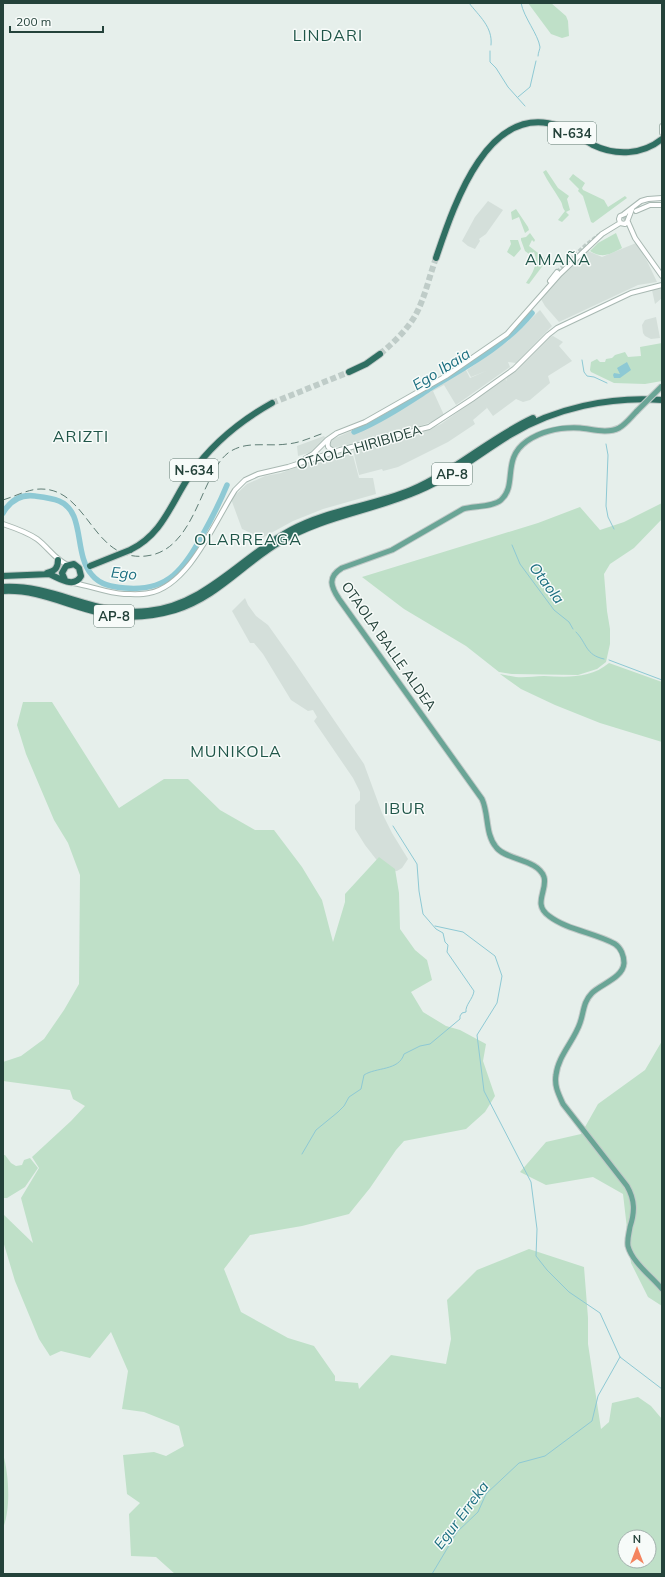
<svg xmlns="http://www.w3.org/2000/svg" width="665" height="1577" viewBox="0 0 665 1577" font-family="Mulish,sans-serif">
  <rect width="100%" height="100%" fill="#e6efeb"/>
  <!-- built -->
  <path fill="#d4dfda" d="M488 201 503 210 486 234 479 239 480 241 475 249 468 246 462 241 475 217Z
    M636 243 647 261 657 282 638 285 559 322 545 306 541 299 543 294 585 251H588L602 257Z
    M662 288V298L655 304 652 290Z
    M540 310 552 326 516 363 508 362 510 367 456 405 444 385 433 391 444 415 435 421 411 429 333 448 329 447V441L331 440 351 431 352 434 380 422 441 385V383L465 368 470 378 486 371 471 377 467 370 508 341Z
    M656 317 660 338 651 339 645 336 643 333 642 325 645 320Z
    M553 336 563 342 559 346 572 361 548 376 550 383 530 400 523 402 516 399 493 416 485 405 487 408 473 420 475 424 448 442 398 467 383 471 382 469 359 475 353 450 416 434 428 430 441 424 505 378 507 381 506 378 531 356 549 337Z
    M324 436 326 439 312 452 298 456 297 446Z
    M351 448 359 478H373L376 494 323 509 293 521 262 538 242 529 231 499 247 484 265 476 281 473 324 456Z
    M245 598 248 605 256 616 268 625 295 663 364 764 382 813 392 833 408 859 402 868 397 871 386 872 365 845 355 829V805L360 800V792L353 778 314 721 317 717 313 710 308 711 291 700 263 654 254 643H250L232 611Z"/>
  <!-- green -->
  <path fill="#bfe0c8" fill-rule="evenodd" d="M528 3H551L566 16 568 21 569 36 562 38 551 34Z
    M546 170 558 188 569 196 567 199 570 210 566 212 569 215 562 222 558 220 565 211C562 208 563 204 560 200 554 190 548 182 543 172Z
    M573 174 585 183 582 188 583 190 604 200 608 207 625 196 627 198 593 223 591 222 583 196 578 191 579 189 569 179Z
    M516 209 528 227 529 230 525 233 519 217 512 220 511 212Z
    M530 233 535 240 534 242 532 240 529 246 547 260 529 284 526 283C532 274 539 264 534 252L529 254 525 251 521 240V238L526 237Z
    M616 233 622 248C610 254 603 259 590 251L598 243Z
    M510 240H518L521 249 514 257 507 252 511 244Z
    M662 343V381L645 384 614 383 591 372 590 370 591 362 597 359 600 362H605L606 359 612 358 615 355 625 352 628 357 641 356 640 347Z
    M662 503V519L634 548 610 564 604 574 607 611 610 629V644L606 662 597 669 578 675 512 674 499 672 466 646 404 609 362 577 538 523 580 507 600 530 624 522Z
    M609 663 662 682V742L600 723 555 705 521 689 500 674C505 675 510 676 516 677 525 678 534 676 544 676 567 677 590 679 609 663Z
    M23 702H52L119 808 164 779H188L220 810 255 830H274L302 867 322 900 333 942 345 902V894L379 857 395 869 399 893 400 929 415 950 427 960 432 980 411 992 423 1012 446 1026 460 1030 486 1044 483 1061 495 1096 485 1112 466 1129 404 1141 396 1150 370 1188 349 1214 302 1226 250 1235 224 1269 241 1312 288 1338 314 1346 335 1376V1381L358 1383 359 1389 391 1355 446 1364 451 1339 447 1300 477 1270 529 1249 584 1267 588 1318V1344L601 1429 609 1422 612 1403 638 1397 651 1406 662 1419V1574H175L156 1557 131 1556 129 1514 140 1503 127 1494 123 1455 154 1452 166 1456 184 1446 179 1426 144 1412 122 1409 128 1371 111 1332 90 1358 61 1351 50 1356 39 1339 15 1281 3 1241V1214L33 1243 21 1198 39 1168 32 1157 71 1121 85 1106 73 1099 70 1090 3 1081V1062L21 1056 44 1039 64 1010 79 984 80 875 68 843 54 820 26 754 17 725ZM625 1537H649V1561H625Z
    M662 1041V1306L648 1297 631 1263 623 1194 593 1177 546 1185 520 1172 546 1142 581 1134 598 1104 645 1070Z
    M3 1155H5L11 1163 16 1166 22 1165 24 1160 30 1158 38 1168 25 1187 7 1198H3Z
    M3 1454C9 1474 11 1509 3 1528Z"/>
  <!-- water -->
  <path fill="#8ec9d4" d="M627 362 631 370 620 378H614L613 375 614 373 620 374 617 368Z"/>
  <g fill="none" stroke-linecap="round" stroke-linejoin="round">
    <!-- stream -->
    <path stroke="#8ec9d4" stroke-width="1" d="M469 3C479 16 493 27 491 45
      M521 3C524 18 538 34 540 47 540 49 538 53 538 56
      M490 51V62L496 68 508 87 525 106
      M518 97 530 87 536 61
      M582 360 584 372 587 376 594 377 607 383
      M606 444 608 455 606 506 608 517 614 529
      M512 545 520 564 554 610 569 622 573 629
      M576 632C587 643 585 655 604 659
      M609 660 662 680
      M435 926 463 932 495 956 502 976 497 1003 477 1035 484 1091 531 1182 537 1229 536 1256 547 1270 569 1292 600 1313 620 1357 662 1389
      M302 1154 316 1130 338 1112 344 1106 349 1097 361 1089 364 1075C376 1067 399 1071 404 1054L420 1046 430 1044 460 1019V1016L462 1013 466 1012C465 1005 473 999 474 991L447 952 448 945 445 942 443 933 436 929 423 914 419 891 417 864 393 826
      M432 1574 457 1532 478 1512 486 1494 519 1463 545 1456 592 1421 598 1396 620 1357"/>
    <!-- river -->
    <path stroke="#8ec9d4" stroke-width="5.5" d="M354 432C381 421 406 404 431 388 467 366 504 347 532 313
      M3 513C10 501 21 494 35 496 43 497 52 498 59 501 86 512 73 554 92 575 100 585 113 587 125 588 169 592 184 568 203 534 212 518 220 502 227 485"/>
    <!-- minor-tunnel -->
    <path stroke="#bfccc8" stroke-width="4" stroke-dasharray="4 2" stroke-linecap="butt" d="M618 222 636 211
      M557 272 586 245 599 235"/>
    <!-- highway-tunnel -->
    <path stroke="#bfccc8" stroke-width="6" stroke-dasharray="6 3" stroke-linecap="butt" d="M380 354C393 343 406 331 415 316 425 298 429 277 436 258
      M272 403 349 372"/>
    <defs>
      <path id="minor" d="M662 126V133
        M636 211 650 205H662
        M624 214 641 201 648 199 662 198
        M628 222 635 238 662 276
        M620 223 619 219 620 216 625 214
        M550 281 557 272
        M329 439C326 447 328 449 336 451
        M306 458 313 454 327 440 337 433 365 422 446 376 507 334 560 274 602 234 620 223 625 224 627 222 632 209
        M3 524C15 528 27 532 37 539 48 547 55 560 68 565
        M73 583C91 586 107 593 124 594 132 594 141 595 149 593 189 586 215 521 235 490L245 480 258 474 288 467 340 450 429 427 472 399 514 369 548 335 557 328 631 293 662 285"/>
      <path id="major" d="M637 411C631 417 626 424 619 428 607 434 592 429 580 428 562 427 542 431 527 441 501 459 518 485 501 500 493 507 474 506 463 509L392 550 342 568C327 577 331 587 339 599L482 799C489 814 485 834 496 847 505 860 538 859 544 877 548 890 532 904 549 916 567 930 596 933 615 944 621 948 624 956 624 963 623 978 601 984 592 993 583 1002 584 1012 580 1023 574 1041 558 1056 556 1075 554 1086 559 1095 563 1104L627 1186C635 1200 635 1212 630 1227 629 1234 627 1239 628 1246 632 1262 651 1276 662 1289"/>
      <path id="highway" d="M436 258C453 208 487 101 559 126 571 130 582 139 593 145 616 156 642 155 662 139
        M349 372 366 364 380 354
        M130 550C163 534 171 503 190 475 211 445 240 421 272 403
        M47 573C55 571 58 568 58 560
        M49 574C59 578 74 589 81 576L79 568 74 564 66 566 62 573 65 580
        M3 576 51 574
        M3 587C54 584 96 617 148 611 206 605 242 556 291 530 328 510 372 506 411 490 455 471 490 438 533 418
        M3 591C38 589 68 606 101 613 125 619 151 617 175 610 216 598 244 563 280 542 324 516 372 511 418 491 451 477 479 454 510 435 554 408 611 396 662 400"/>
    </defs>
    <!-- minor casing -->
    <use href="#minor" stroke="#a8b8b2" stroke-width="6"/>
    <!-- major casing -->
    <use href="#major" stroke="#c2cac8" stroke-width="7"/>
    <!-- highway casing -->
    <use href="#highway" stroke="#c2cac8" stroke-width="8"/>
    <!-- minor -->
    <use href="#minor" stroke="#fff" stroke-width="4"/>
    <!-- major -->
    <use href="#major" stroke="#6aa596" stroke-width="5"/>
    <!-- highway -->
    <use href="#highway" stroke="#2f6f62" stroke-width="6"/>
    <!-- rail -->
    <path stroke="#5f7d75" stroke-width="1" stroke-dasharray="8 4" stroke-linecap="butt" d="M3 500C16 496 28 489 41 489 89 489 92 562 146 556 183 552 195 509 209 481 214 471 219 460 228 453 246 440 266 447 287 444 300 443 312 437 324 433"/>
    <defs>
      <path id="major-bridge" d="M637 411 662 386"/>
      <path id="highway-bridge" d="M90 566 130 550"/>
    </defs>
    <!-- major-bridge casing -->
    <use href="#major-bridge" stroke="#c2cac8" stroke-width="7" stroke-linecap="butt"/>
    <!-- highway-bridge casing -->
    <use href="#highway-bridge" stroke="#c2cac8" stroke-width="8" stroke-linecap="butt"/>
    <!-- major-bridge -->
    <use href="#major-bridge" stroke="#6aa596" stroke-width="5"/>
    <!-- highway-bridge -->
    <use href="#highway-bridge" stroke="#2f6f62" stroke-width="6"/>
  </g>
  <g text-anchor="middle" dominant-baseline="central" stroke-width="3" stroke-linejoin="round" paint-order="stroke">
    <!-- shield labels -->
    <g fill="#f7fbf9" stroke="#637a73" stroke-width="1">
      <rect x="548" y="122" width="48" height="22" rx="3"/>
      <rect x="170" y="459" width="48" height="22" rx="3"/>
      <rect x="432" y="463" width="40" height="22" rx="3"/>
      <rect x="94" y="605" width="40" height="22" rx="3"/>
    </g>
    <g font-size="13" font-weight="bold" fill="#24423a">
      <text x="572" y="133">N-634</text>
      <text x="194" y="470">N-634</text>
      <text x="452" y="474">AP-8</text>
      <text x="114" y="616">AP-8</text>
    </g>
    <!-- street labels -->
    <g font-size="14" fill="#24423a" stroke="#f7fbf9">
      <text transform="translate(359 447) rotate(-16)">OTAOLA HIRIBIDEA</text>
      <text transform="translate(389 646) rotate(55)">OTAOLA BALLE ALDEA</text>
    </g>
    <!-- water labels -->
    <g font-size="15" font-style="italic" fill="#1c6f80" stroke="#f7fbf9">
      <text transform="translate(441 369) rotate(-32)">Ego Ibaia</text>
      <text transform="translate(124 573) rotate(5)">Ego</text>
      <text transform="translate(547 583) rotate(53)">Otaola</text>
      <text transform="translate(461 1515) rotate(-53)">Egur Erreka</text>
    </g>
    <!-- quarter labels -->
    <g font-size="16" letter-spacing="1" fill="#1f5548" stroke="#f7fbf9">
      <text x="328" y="35">LINDARI</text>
      <text x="558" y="259">AMAÑA</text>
      <text x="81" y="436">ARIZTI</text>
      <text x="248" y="539">OLARREAGA</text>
      <text x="236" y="751">MUNIKOLA</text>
      <text x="405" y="808">IBUR</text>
    </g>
  </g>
  <!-- border -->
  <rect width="665" height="1577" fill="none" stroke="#24423a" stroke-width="8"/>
  <!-- north arrow -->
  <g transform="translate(637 1549)"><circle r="19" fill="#f7fbf9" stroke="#a3b1ad"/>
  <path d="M0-3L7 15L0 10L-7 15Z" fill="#f4845f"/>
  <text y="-6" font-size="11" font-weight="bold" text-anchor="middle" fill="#24423a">N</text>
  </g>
  <!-- scale -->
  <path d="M10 26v6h93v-6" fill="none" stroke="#24423a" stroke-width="2"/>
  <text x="16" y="26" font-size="12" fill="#24423a" stroke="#f7fbf9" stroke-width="3" paint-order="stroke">200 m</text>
</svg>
